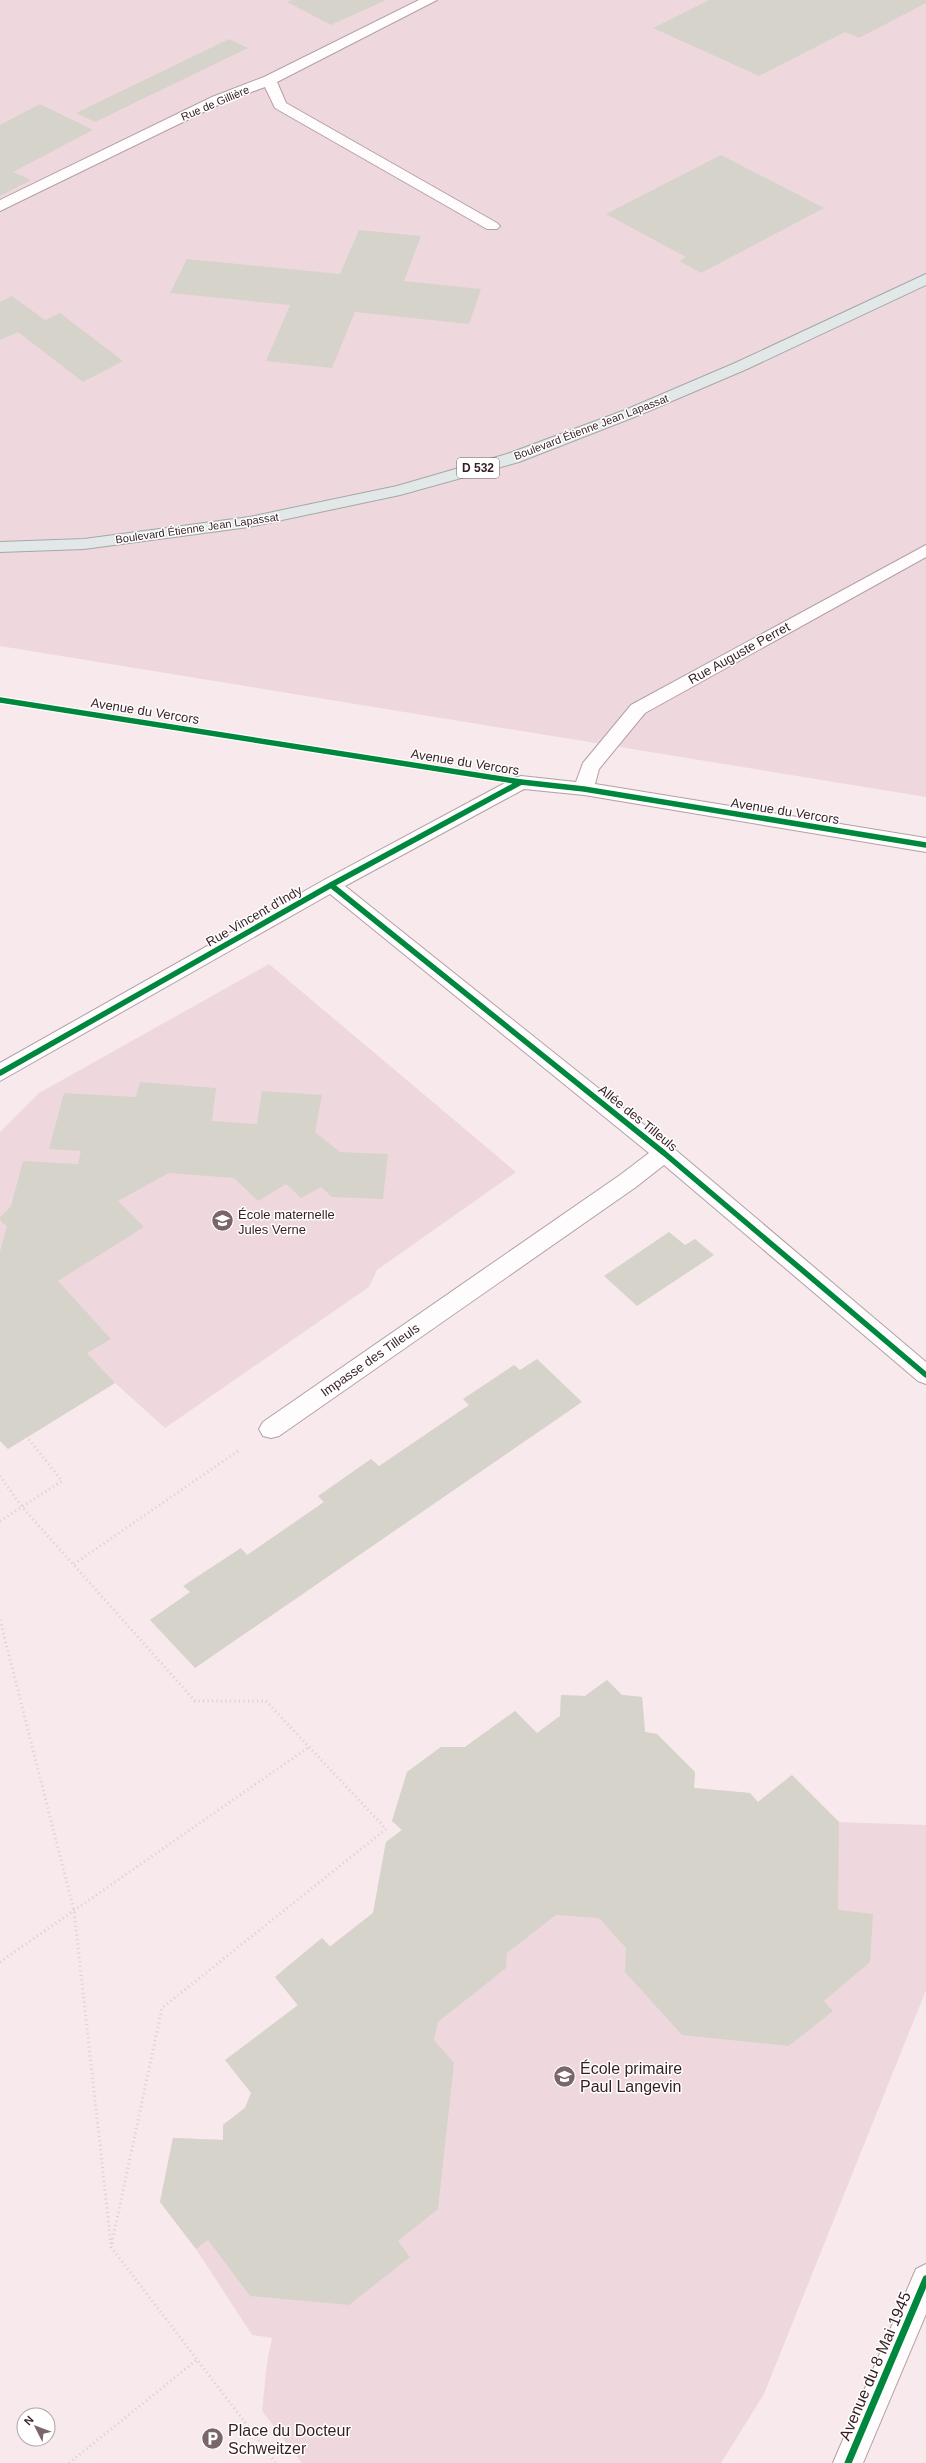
<svg xmlns="http://www.w3.org/2000/svg" width="926" height="2463" viewBox="0 0 926 2463" font-family="Helvetica,sans-serif">
  <rect width="100%" height="100%" fill="#f8e9ec"/>
  <!-- built -->
  <path fill="#efd8dd" d="M0 0H926V797L0 646Z
    M269 964 516 1172 377 1270 369 1287 165 1428 115 1383 8 1449 0 1441V1132L39 1093Z
    M607 1680 622 1695 642 1697 645 1732 657 1734 695 1772 694 1788 750 1793 758 1802 792 1775 839 1822 926 1825V1990L764 2394 721 2463H302L262 2411 267 2363 272 2338 252 2335 196 2249 160 2202 173 2138 223 2140V2125L245 2108 298 2006 275 1977 322 1938 330 1946 373 1913 386 1842 402 1830 392 1821 407 1772 441 1747H465L515 1711 537 1733 560 1716 561 1695 585 1696Z"/>
  <!-- building -->
  <path fill="#d6d3ca" d="M292 0H386L331 25 287 2Z
    M709 0H926V3L859 38 845 32 759 76 653 28Z
    M229 39 248 48 95 122 76 113Z
    M40 104 93 130 13 172 31 180 0 196V125Z
    M721 155 824 208 701 273 679 261 686 257 606 214Z
    M359 230 421 236 404 281 481 289 469 324 355 312 332 368 266 361 290 305 170 293 187 259 340 274Z
    M12 296 45 320 60 313 123 361 83 382 18 332 0 340V302Z
    M140 1082 216 1088 212 1121 257 1124 262 1091 322 1095 315 1132 340 1152 388 1154 383 1199 332 1197 321 1187 301 1198 286 1184 258 1201 234 1178 169 1173 118 1201 144 1227 58 1281 111 1339 87 1353 115 1383 8 1449 0 1441V1252L7 1226 1 1222 0 1217 11 1206 23 1161 78 1164 81 1151 49 1149 64 1093 136 1097Z
    M669 1232 685 1245 695 1239 714 1255 637 1306 604 1276Z
    M537 1359 582 1402 195 1668 150 1620 190 1592 183 1586 241 1548 247 1555 324 1502 318 1496 371 1459 379 1466 469 1405 463 1399 514 1365 520 1370Z
    M607 1680 622 1695 642 1697 645 1732 657 1734 695 1772 694 1788 750 1793 758 1802 792 1775 839 1822 838 1910 873 1914 870 1962 824 2001 833 2011 789 2046 682 2035 625 1972 626 1948 599 1918 556 1915 507 1953 506 1968 438 2022 434 2040 454 2063 438 2209 398 2241 410 2257 349 2305 250 2296 208 2240 196 2249 160 2202 173 2138 223 2140V2125L245 2108 251 2093 225 2060 298 2005 275 1977 322 1938 330 1947 373 1913 386 1842 402 1830 392 1821 407 1772 441 1747H465L515 1711 537 1733 560 1716 561 1695 585 1696Z"/>
  <g fill="none" stroke-linecap="round" stroke-linejoin="round">
    <defs>
      <path id="minor" d="M419 0H437L277 82 286 103 497 223 500 226 497 229H487L275 108 265 87 222 103 0 211V200L212 97 264 77Z
        M926 545V557L645 713 599 769 595 784 926 838V852L584 795 524 789 345 886 672 1147 926 1362V1384L918 1381 664 1165 636 1187 279 1436 271 1438 263 1436 259 1429 263 1422 620 1175 649 1153 330 894 0 1081V1063L324 880 514 778 521 776 576 782 583 763 631 705Z
        M926 2264V2314L863 2463H833L916 2269Z"/>
      <path id="major" d="M926 274V285L747 369 637 416 519 462 400 495 249 527 84 549 0 552V542L84 539 249 517 397 486 507 454 625 410 735 363Z"/>
    </defs>
    <!-- minor casing -->
    <use href="#minor" stroke="#b2a0a4" stroke-width="2"/>
    <!-- major casing -->
    <use href="#major" stroke="#a3a8a8" stroke-width="2"/>
    <!-- path -->
    <path stroke="#d6d0d2" stroke-width="3" stroke-dasharray="1 3.5" stroke-linecap="butt" d="M0 1476 22 1507 195 1701H266L386 1829 162 2008 111 2247 276 2463
      M0 1521 62 1481 27 1437
      M74 1564 238 1451
      M0 1620 74 1911 111 2244
      M0 1962 309 1747
      M69 2463 198 2359"/>
    <!-- minor -->
    <use href="#minor" fill="#fefcfc" fill-rule="evenodd"/>
    <!-- major -->
    <use href="#major" fill="#e2e7e7" fill-rule="evenodd"/>
    <defs>
      <path id="cycleway-far1" d="M0 700 521 782 584 789 926 845
        M331 885 664 1153 926 1375
        M0 1073 331 885 521 782"/>
      <path id="cycleway" d="M848 2463 926 2279"/>
    </defs>
    <!-- cycleway-far1 casing -->
    <use href="#cycleway-far1" stroke="#fff" stroke-width="8"/>
    <!-- cycleway casing -->
    <use href="#cycleway" stroke="#fff" stroke-width="10"/>
    <!-- cycleway-far1 -->
    <use href="#cycleway-far1" stroke="#00873e" stroke-width="5.5"/>
    <!-- cycleway -->
    <use href="#cycleway" stroke="#00873e" stroke-width="7"/>
  </g>
  <!-- icons -->
  <defs>
    <symbol id="school-disc" viewBox="-11 -11 22 22"><circle r="9.5" fill="#7a6569" stroke="#fff"/><path d="M0-5L7-2L0 1L-7-2ZM-4 1L0 2.5L4 1V4Q0 6-4 4Z" fill="#fff"/></symbol>
    <symbol id="parking-disc" viewBox="-11 -11 22 22"><circle r="9.5" fill="#7a6569" stroke="#fff"/><path d="M-3.5-5.5H1a3.5 3.5 0 0 1 0 7H-1V5.5H-3.5ZM-1-3.4V-.6H.8a1.4 1.4 0 0 0 0-2.8Z" fill="#fff"/></symbol>
  </defs>
  <g fill-rule="evenodd">
    <use href="#school-disc" x="210" y="1208" width="25" height="25"/>
    <use href="#school-disc" x="552" y="2064" width="25" height="25"/>
    <use href="#parking-disc" x="200" y="2426" width="25" height="25"/>
  </g>
  <g text-anchor="middle" dominant-baseline="central" stroke-width="3" stroke-linejoin="round" paint-order="stroke">
    <!-- far-street labels -->
    <g font-size="11" fill="#361e23" stroke="#fff">
      <text transform="translate(215 103) rotate(-23)">Rue de Gillière</text>
      <text transform="translate(591 427) rotate(-21)">Boulevard Étienne Jean Lapassat</text>
      <text transform="translate(197 528) rotate(-8)">Boulevard Étienne Jean Lapassat</text>
    </g>
    <!-- shield labels -->
    <rect fill="#fff" stroke="#726265" stroke-width="1" x="457" y="458" width="42" height="20" rx="3"/>
    <g font-size="12" font-weight="bold" fill="#361e23">
      <text x="478" y="468">D 532</text>
    </g>
    <!-- street labels -->
    <g font-size="13" fill="#361e23" stroke="#fff">
      <text transform="translate(739 653) rotate(-29)">Rue Auguste Perret</text>
      <text transform="translate(145 711) rotate(9)">Avenue du Vercors</text>
      <text transform="translate(465 762) rotate(9)">Avenue du Vercors</text>
      <text transform="translate(785 811) rotate(9)">Avenue du Vercors</text>
      <text transform="translate(254 916) rotate(-30)">Rue Vincent d'Indy</text>
      <text transform="translate(638 1118) rotate(39)">Allée des Tilleuls</text>
      <text transform="translate(370 1360) rotate(-35)">Impasse des Tilleuls</text>
    </g>
    <!-- poi labels -->
    <g font-size="13" fill="#361e23" stroke="#fff" text-anchor="start">
      <text x="238" y="1214">École maternelle<tspan x="238" dy="15">Jules Verne</tspan></text>
    </g>
    <!-- near-poi labels -->
    <g font-size="16" fill="#361e23" stroke="#fff" text-anchor="start">
      <text x="580" y="2068">École primaire<tspan x="580" dy="18">Paul Langevin</tspan></text>
      <text x="228" y="2430">Place du Docteur<tspan x="228" dy="18">Schweitzer</tspan></text>
    </g>
    <!-- near-street labels -->
    <g font-size="16" fill="#361e23" stroke="#fff">
      <text transform="translate(875 2366) rotate(-67)">Avenue du 8 Mai 1945</text>
    </g>
  </g>
  <!-- north arrow -->
  <g transform="translate(36 2427) rotate(312)"><circle r="19" fill="#ffffff" stroke="#afa5a7"/>
  <path d="M0-3L7 15L0 10L-7 15Z" fill="#7a6569"/>
  <text y="-6" font-size="11" font-weight="bold" text-anchor="middle" fill="#361e23">N</text>
  </g>
</svg>
